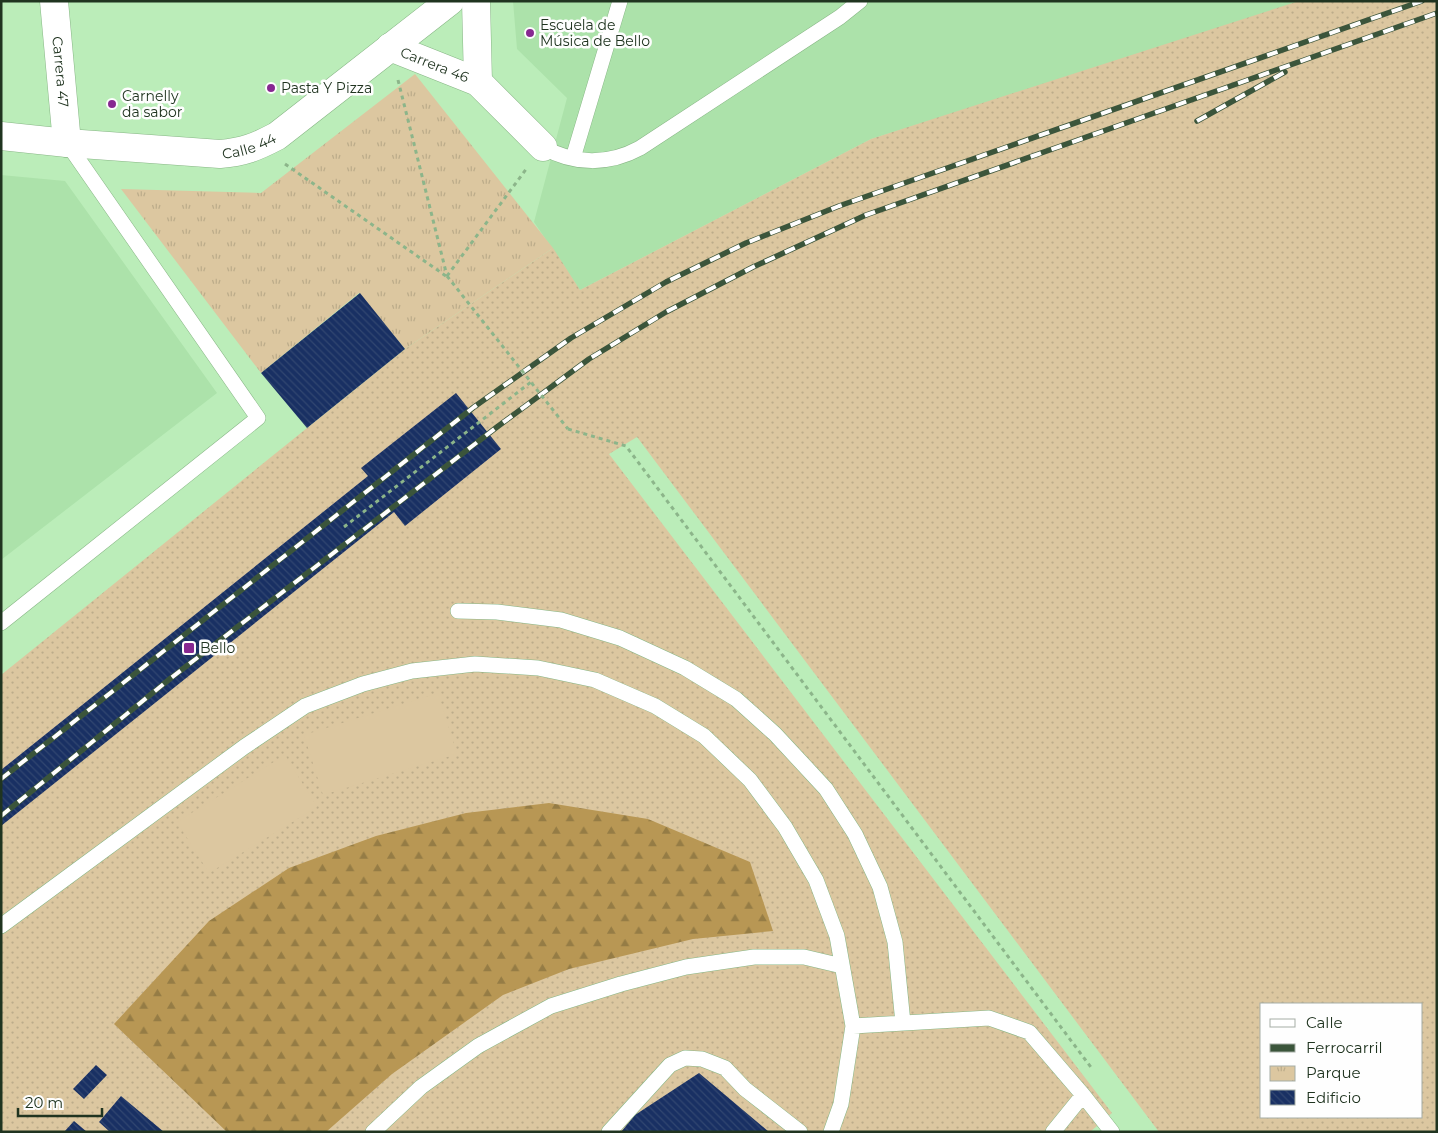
<svg xmlns="http://www.w3.org/2000/svg" width="1438" height="1133" viewBox="0 0 1438 1133" font-family="Montserrat,sans-serif">
  <defs>
    <pattern id="grass-dots" width="8" height="8" patternUnits="userSpaceOnUse" patternTransform="scale(1.25)"><rect width="8" height="8" fill="#dcc7a0"/><path d="M2 2h.1M6 6h.1" fill="none" stroke="#bcac8a" stroke-width="1.8" stroke-linecap="round"/></pattern>
    <pattern id="forest-firs" width="22" height="20" patternUnits="userSpaceOnUse" patternTransform="scale(1.25)"><rect width="22" height="20" fill="#b89754"/><path d="M5 1l3.5 6h-7zM16 11l3.5 6h-7z" fill="#957c45"/></pattern>
    <pattern id="park-tufts" width="24" height="20" patternUnits="userSpaceOnUse" patternTransform="scale(1.25)"><rect width="24" height="20" fill="#dcc7a0"/><path d="M3 7l-1-3M5 7V3M7 7l1-3M15 17l-1-3M17 17v-4M19 17l1-3" fill="none" stroke="#bcac8a"/></pattern>
    <pattern id="building-back-hatch" width="6" height="6" patternUnits="userSpaceOnUse" patternTransform="scale(1.25)"><rect width="6" height="6" fill="#193063"/><path d="M-1 5l2 2M0 0l6 6M5-1l2 2" fill="none" stroke="#314670"/></pattern>
  </defs>
  <rect width="100%" height="100%" fill="#bbedb9"/>
  <!-- built -->
  <path fill="#ace2aa" d="M513 1H1310L871 139 580 290 534 222 567 98 517 49Z
    M1 175 65 181 217 393 1 560Z"/>
  <!-- grass -->
  <path fill="url(#grass-dots)" fill-rule="evenodd" d="M1299 1H1437V1132H1159L637 437 609 454 1112 1113 1090 1132H1V675L405 349 553 248 580 290 871 139ZM1262 1004H1422V1117H1262Z"/>
  <!-- forest -->
  <path fill="url(#forest-firs)" d="M549 803 648 819 750 862 773 931 693 939 569 969 503 995 392 1074 326 1132H227L114 1024 209 921 289 868 376 836 466 813Z"/>
  <!-- park -->
  <path fill="url(#park-tufts)" d="M415 74 553 248 405 349 359 293 261 373 121 189 261 193Z"/>
  <!-- pitch -->
  <path fill="#dcc7a0" d="M438 693 457 754 323 795 304 735Z
    M285 755 317 807 209 873 177 822Z"/>
  <!-- building -->
  <path fill="url(#building-back-hatch)" d="M360 293 405 349 307 428 261 373Z
    M456 393 501 449 405 526 394 512 1 826V770L368 476 361 468Z
    M96 1065 107 1075 84 1099 73 1089Z
    M699 1073 769 1132H621L635 1115Z
    M121 1096 164 1132H110L99 1122Z
    M74 1121 87 1132H64Z"/>
  <g fill="none" stroke-linecap="round" stroke-linejoin="round">
    <defs>
      <path id="lane" d="M543 147C574 165 609 165 640 148L840 17 860 1
        M573 158 620 1
        M458 611 497 612 561 620 620 638 685 668 736 699 775 734 826 789 855 834 880 887 895 942 903 1023
        M1 623 258 418 67 143
        M1 926 244 747 305 706 363 684 412 671 475 664 538 668 595 680 655 706 704 736 750 780 785 827 816 880 837 936 853 1026 841 1104 831 1132
        M853 1026 989 1018 1029 1032 1083 1095 1112 1132
        M373 1132 421 1087 478 1046 551 1006 621 984 686 967 754 957H804L842 966
        M609 1132 670 1065 685 1058 702 1059 725 1068 745 1089 800 1132
        M1053 1132 1083 1095"/>
      <g id="street">
        <path d="M476 1 478 82"/>
        <path id="s1" d="M390 47 478 82 543 147"/>
      </g>
      <g id="secondary">
        <path id="s2" d="M54 1 67 143"/>
        <path id="s3" d="M1 136 67 143 220 154C244 152 256 147 277 136L450 1"/>
      </g>
    </defs>
    <!-- lane casing -->
    <use href="#lane" stroke="#87b685" stroke-width="16"/>
    <!-- street casing -->
    <use href="#street" stroke="#87b685" stroke-width="29"/>
    <!-- secondary casing -->
    <use href="#secondary" stroke="#87b685" stroke-width="29"/>
    <!-- path -->
    <path stroke="#8cb58a" stroke-width="3" stroke-dasharray="4 4" stroke-linecap="butt" d="M398 80 447 276
      M285 164 446 276
      M447 276 527 168
      M568 429 626 446 1093 1070
      M344 527 531 382"/>
    <!-- lane -->
    <use href="#lane" stroke="#fff" stroke-width="15"/>
    <!-- street -->
    <use href="#street" stroke="#fff" stroke-width="28"/>
    <!-- secondary -->
    <use href="#secondary" stroke="#fff" stroke-width="28"/>
    <defs>
      <path id="rail" d="M1197 121 1285 72
        M1 779 474 407 571 338 666 282 746 243 839 206 1422 1
        M1 816 171 678 497 427 589 359 666 312 753 267 866 215 1437 13"/>
    </defs>
    <!-- rail casing -->
    <use href="#rail" stroke="#3b553b" stroke-width="5.5"/>
    <!-- rail -->
    <use href="#rail" stroke="#fefefe" stroke-width="4" stroke-dasharray="11" stroke-linecap="butt"/>
    <!-- path-bridge -->
    <path stroke="#8cb58a" stroke-width="3" stroke-dasharray="4 4" stroke-linecap="butt" d="M447 276 568 429"/>
  </g>
  <!-- markers -->
  <g fill="#872891" stroke="#fefefe" stroke-width="2">
    <circle cx="530" cy="33" r="5"/>
    <circle cx="271" cy="88" r="5"/>
    <circle cx="112" cy="104" r="5"/>
    <rect x="183" y="642" width="12" height="12" rx="2.5"/>
  </g>
  <g text-anchor="middle" dominant-baseline="central" stroke-width="5" stroke-linejoin="round" paint-order="stroke">
    <!-- poi labels -->
    <g font-size="14" fill="#203420" stroke="#fefefe" text-anchor="start">
      <text x="540" y="25">Escuela de<tspan x="540" dy="16">Música de Bello</tspan></text>
      <text x="281" y="88">Pasta Y Pizza</text>
      <text x="122" y="96">Carnelly<tspan x="122" dy="16">da sabor</tspan></text>
      <text x="200" y="648">Bello</text>
    </g>
    <!-- street labels -->
    <g font-size="14" fill="#203420" stroke="#fefefe">
      <text stroke="none"><textPath href="#s1" startOffset="48">Carrera 46</textPath></text>
      <text stroke="none"><textPath href="#s2" startOffset="71">Carrera 47</textPath></text>
      <text stroke="none"><textPath href="#s3" startOffset="250">Calle 44</textPath></text>
    </g>
  </g>
  <!-- border -->
  <rect width="1438" height="1133" fill="none" stroke="#203420" stroke-width="5"/>
  <!-- legend -->
  <rect x="1260" y="1003" width="162" height="115" fill="#fefefe" stroke="#a5ada5"/>
  <rect x="1270" y="1019" width="25" height="8" fill="#ffffff" stroke="#a5ada5"/>
  <text x="1306" y="1028" font-size="15" fill="#203420">Calle</text>
  <rect x="1270" y="1044" width="25" height="8" fill="#3b553b" stroke="#a5ada5"/>
  <text x="1306" y="1053" font-size="15" fill="#203420">Ferrocarril</text>
  <rect x="1270" y="1066" width="25" height="15" fill="url(#park-tufts)" stroke="#a5ada5"/>
  <text x="1306" y="1078" font-size="15" fill="#203420">Parque</text>
  <rect x="1270" y="1090" width="25" height="15" fill="url(#building-back-hatch)" stroke="#a5ada5"/>
  <text x="1306" y="1103" font-size="15" fill="#203420">Edificio</text>
  <!-- scale -->
  <path d="M18 1108v8h84v-8" fill="none" stroke="#203420" stroke-width="2.5"/>
  <text x="25" y="1108" font-size="15" fill="#203420" stroke="#fefefe" stroke-width="4" paint-order="stroke">20 m</text>
</svg>
